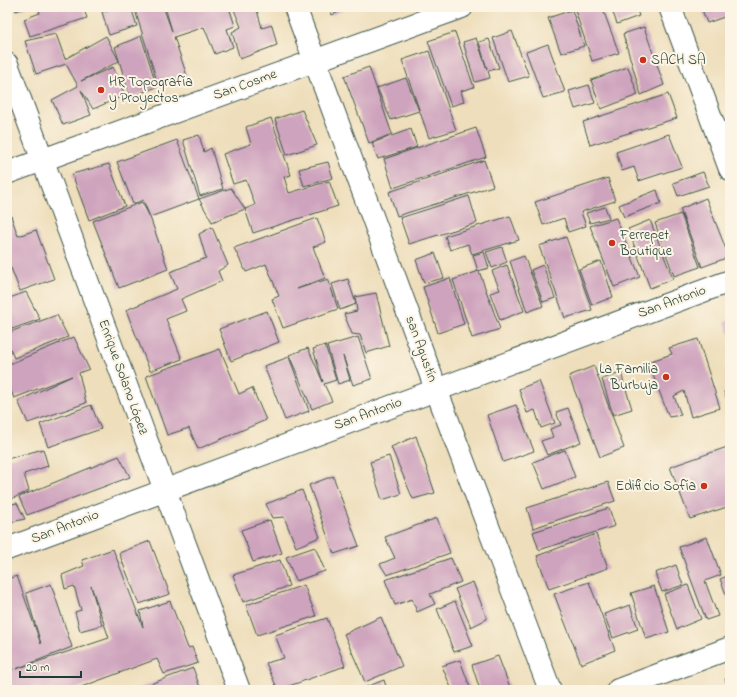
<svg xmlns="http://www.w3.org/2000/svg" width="737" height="697" viewBox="0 0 737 697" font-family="'Indie Flower',sans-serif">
  <rect width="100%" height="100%" fill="#fcf5e5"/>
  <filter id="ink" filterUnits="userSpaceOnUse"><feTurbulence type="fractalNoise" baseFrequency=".025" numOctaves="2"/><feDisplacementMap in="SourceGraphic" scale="8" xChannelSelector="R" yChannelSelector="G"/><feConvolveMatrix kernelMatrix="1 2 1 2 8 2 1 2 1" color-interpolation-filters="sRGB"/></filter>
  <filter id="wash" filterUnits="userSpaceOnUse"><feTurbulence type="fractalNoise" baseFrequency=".012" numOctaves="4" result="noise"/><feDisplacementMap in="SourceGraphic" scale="16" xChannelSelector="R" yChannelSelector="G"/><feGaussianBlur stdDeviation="0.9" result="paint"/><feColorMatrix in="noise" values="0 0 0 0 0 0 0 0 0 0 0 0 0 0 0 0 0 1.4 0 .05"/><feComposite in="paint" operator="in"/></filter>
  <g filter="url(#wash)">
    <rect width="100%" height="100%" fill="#eedebb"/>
    <g id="blocks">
      <!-- building -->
      <path fill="#cea3bd" d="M15 7H28L16 11Z
        M38 7H83L87 18 30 36 24 19 40 13Z
        M117 7H131L137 26 109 35 102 12Z
        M134 7H163L172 31 165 7H229L235 26 227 29 233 47 215 54 204 27 174 37 187 76 158 84Z
        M233 7H256L262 28 272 25 277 45 240 59 232 32 241 27Z
        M329 7H350L332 15Z
        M574 7H602L619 53 592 61Z
        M611 7H636L639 16 617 24Z
        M701 7H730V15L707 23Z
        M572 10 584 46 561 53 548 18Z
        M644 27 664 85 641 95 623 34Z
        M512 31 529 76 508 82 493 38Z
        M455 32 474 87 461 91 464 102 451 106 428 41Z
        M56 34 65 59 106 36 119 61 81 81 113 67 125 95 93 109 81 90 91 115 63 125 52 100 78 86 66 64 36 74 25 41Z
        M141 36 157 87 130 97 115 47Z
        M476 38 487 69 479 42 489 39 499 68 488 71 490 78 475 82 463 42Z
        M548 44 565 92 543 98 526 52Z
        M429 51 456 130 429 138 402 60Z
        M369 67 392 134 369 143 344 76Z
        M628 67 638 95 601 109 591 80Z
        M406 78 419 111 391 120 377 88Z
        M589 85 595 103 575 109 569 91Z
        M668 94 677 118 590 145 583 122Z
        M302 110 317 145 287 155 275 119Z
        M271 118 291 175 284 177 289 193 329 181 338 206 253 233 245 209 255 205 246 180 233 184 223 154 251 144 246 127Z
        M476 128 486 157 393 188 384 159Z
        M411 129 417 147 378 159 372 143Z
        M7 134 11 143 7 144Z
        M669 134 682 167 639 181 634 167 622 171 616 152Z
        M199 135 204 152 211 148 223 189 200 196 183 140Z
        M177 140 199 199 150 217 143 200 133 204 117 162Z
        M484 160 493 186 397 216 389 192Z
        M328 162 333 178 304 186 299 169Z
        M109 164 125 206 89 220 72 174Z
        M703 172 709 186 678 196 673 183Z
        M608 178 615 201 581 212 586 226 568 232 564 218 543 225 535 202Z
        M231 188 245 209 212 222 199 199Z
        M657 190 661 203 624 217 619 205Z
        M469 196 477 223 409 244 400 218Z
        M706 198 729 257 702 267 680 209Z
        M142 202 150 217 168 269 119 288 93 221Z
        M605 207 609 218 590 223 586 213Z
        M681 214 700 267 674 276 655 223Z
        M11 216 18 236 36 230 54 279 20 291 11 268 7 269V218Z
        M510 216 519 240 472 254 468 244 450 250 445 236Z
        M317 218 326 242 313 247 325 278 297 289 328 279 338 309 283 328 272 299 279 296 266 264 246 272 234 248Z
        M616 218 640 277 614 287 590 226Z
        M650 220 673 279 650 288 628 229Z
        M212 227 228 265 218 271 222 281 181 299 186 311 166 319 182 359 150 371 126 310 177 289 170 272 206 258 199 234Z
        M566 237 592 310 565 318 539 246Z
        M502 247 507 262 492 268 486 252Z
        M484 252 489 268 478 271 473 255Z
        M435 253 444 278 424 283 416 260Z
        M524 256 543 306 527 312 510 261Z
        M601 261 613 297 592 305 579 269Z
        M507 265 524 311 500 320 490 293 500 290 492 271Z
        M543 265 555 298 543 302 531 270Z
        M479 271 500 329 472 338 453 280Z
        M450 278 464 324 438 333 423 287Z
        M348 279 356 304 340 310 332 284Z
        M26 292 40 319 12 329 7 316V299Z
        M376 293 389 346 366 353 360 335 352 334 344 314 357 311 355 297Z
        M267 311 279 342 231 361 219 329Z
        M57 315 68 337 14 358 7 341V333Z
        M730 320V335L725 322Z
        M74 337 89 369 79 373 86 403 28 423 18 401 72 376 14 398 7 382V365Z
        M358 337 372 379 353 385 343 356 350 380 338 384 327 346Z
        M698 339 720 408 691 417 684 391 674 396 681 415 669 417 648 362 672 354 669 348Z
        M325 345 336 380 324 384 332 401 312 409 289 355 308 348 323 382 313 349Z
        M220 349 239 394 252 388 266 420 198 449 189 428 167 435 146 376Z
        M289 357 309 411 285 420 264 366Z
        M594 366 624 448 600 457 569 376Z
        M621 373 632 409 613 415 602 379Z
        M539 381 555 423 541 428 535 410 527 413 519 389Z
        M730 389V403L729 404 724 392Z
        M91 405 101 429 48 447 40 424Z
        M516 405 534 451 503 462 487 415Z
        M568 408 581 442 547 455 541 441 553 437 550 429 561 425 556 412Z
        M416 436 435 493 413 499 391 447Z
        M730 446V506L690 519 670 467Z
        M43 449 48 466 24 474 29 491 7 501V459Z
        M565 450 575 477 544 489 533 462Z
        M119 456 130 477 27 515 19 497Z
        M389 456 401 494 382 500 370 462Z
        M333 476 359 546 334 554 309 485Z
        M608 482 615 501 533 528 527 508Z
        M302 490 320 537 296 547 284 517 272 518 266 504Z
        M17 503 25 519 7 523V505Z
        M609 508 615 526 539 550 533 532Z
        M437 518 450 553 387 575 380 564 395 558 385 537Z
        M270 520 282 553 253 562 241 530Z
        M596 534 608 568 549 589 537 556Z
        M707 537 721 575 705 581 718 616 706 620 679 547Z
        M150 541 170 594 139 604 119 553Z
        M315 547 325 571 296 581 286 557Z
        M113 549 143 627 140 611 170 601 188 648 192 647 198 663 164 674 157 659 73 690H7V672L13 670 7 650V579L17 576 41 644 26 593 51 584 72 647 16 669 109 638 91 586 102 625 80 631 75 612 81 610 74 586 65 589 62 575 84 566 82 560Z
        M451 558 461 582 430 594 435 604 417 612 412 599 395 605 385 580Z
        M280 560 289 586 243 602 233 575Z
        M676 565 683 585 662 592 655 573Z
        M730 575V601L729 602 720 579Z
        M473 582 487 619 471 627 455 589Z
        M589 582 615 650 581 664 554 594Z
        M304 585 316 616 257 635 246 605Z
        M688 585 701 619 677 629 664 594Z
        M654 586 669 632 646 639 631 593Z
        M455 601 473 646 454 652 437 609Z
        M630 605 638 629 613 638 604 614Z
        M381 617 402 666 365 682 344 634Z
        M327 618 345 666 278 690 266 663 284 658 275 635Z
        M498 656 511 690H480L472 665Z
        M460 660 471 690H452L442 666Z
        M193 668 201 690H134Z
        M730 678V690H729L725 679Z
        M384 680 387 690H358Z"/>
    </g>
  </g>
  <g filter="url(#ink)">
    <use href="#blocks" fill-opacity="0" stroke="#3e5548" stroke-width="1"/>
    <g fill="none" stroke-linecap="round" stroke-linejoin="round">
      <defs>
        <path id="minor" d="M295 7 436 389 550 690
          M670 7 730 169
          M7 64 239 690
          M7 173 462 7
          M7 549 730 281
          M618 690 730 648"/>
      </defs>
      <!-- minor casing -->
      <use href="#minor" stroke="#3e5548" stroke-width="24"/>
      <!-- minor -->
      <use href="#minor" stroke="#fff" stroke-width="22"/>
    </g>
  </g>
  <!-- markers -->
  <g fill="#c8321e" stroke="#fcf5e5" stroke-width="1.5">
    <circle cx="643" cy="60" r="4"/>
    <circle cx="101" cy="90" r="4"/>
    <circle cx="612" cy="243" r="4"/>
    <circle cx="666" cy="377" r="4"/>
    <circle cx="704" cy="486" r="4"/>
  </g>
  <g text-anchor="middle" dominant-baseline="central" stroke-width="4" stroke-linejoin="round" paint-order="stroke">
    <!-- poi labels -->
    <g font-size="14" fill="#1f3d34" stroke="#fcf5e5" text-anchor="start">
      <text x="651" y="60">SACH SA</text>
      <text x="109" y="82">HR Topografía<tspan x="109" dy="16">y Proyectos</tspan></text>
      <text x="620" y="235">Ferrepet<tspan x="620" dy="16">Boutique</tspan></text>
      <text x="658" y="369" text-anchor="end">La Familia<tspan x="658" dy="16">Burbuja</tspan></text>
      <text x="696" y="486" text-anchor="end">Edificio Sofía</text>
    </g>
    <!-- street labels -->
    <g font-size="14" fill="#1f3d34" stroke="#fcf5e5">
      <text transform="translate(245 85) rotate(-20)">San Cosme</text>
      <text transform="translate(672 302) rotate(-20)">San Antonio</text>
      <text transform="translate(421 349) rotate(70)">san Agustín</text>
      <text transform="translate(123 377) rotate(70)">Enrique Solano López</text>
      <text transform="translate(368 414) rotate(-20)">San Antonio</text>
      <text transform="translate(65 527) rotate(-21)">San Antonio</text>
    </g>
  </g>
  <!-- margin -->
  <rect width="737" height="697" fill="none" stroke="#fcf5e5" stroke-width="24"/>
  <!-- scale -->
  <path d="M20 671v6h61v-6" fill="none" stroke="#1f3d34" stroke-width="2"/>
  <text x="26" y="671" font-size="12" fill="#1f3d34" stroke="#fcf5e5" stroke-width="3" paint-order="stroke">20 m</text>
</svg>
